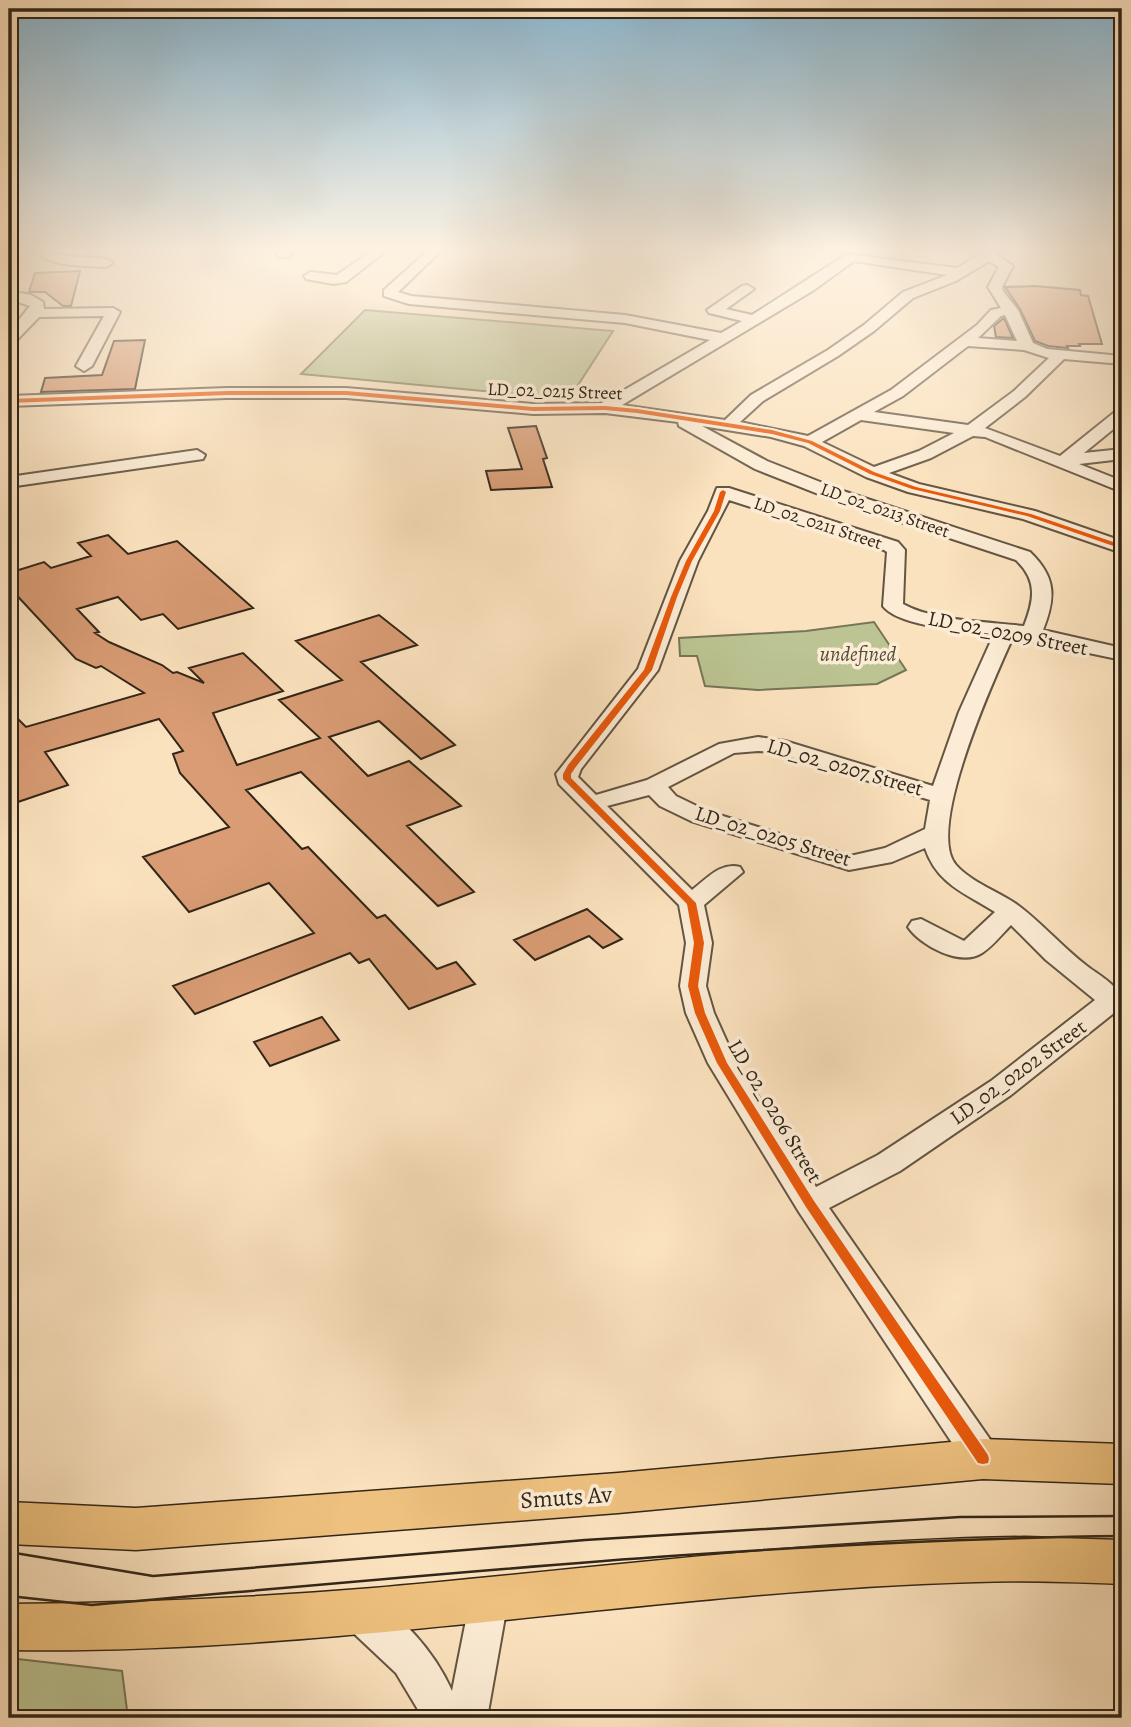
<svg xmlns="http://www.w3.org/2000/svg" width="1131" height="1727" viewBox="0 0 1131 1727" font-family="Alegreya,serif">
  <rect width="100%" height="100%" fill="#fbe2be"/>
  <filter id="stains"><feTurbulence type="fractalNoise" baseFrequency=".00286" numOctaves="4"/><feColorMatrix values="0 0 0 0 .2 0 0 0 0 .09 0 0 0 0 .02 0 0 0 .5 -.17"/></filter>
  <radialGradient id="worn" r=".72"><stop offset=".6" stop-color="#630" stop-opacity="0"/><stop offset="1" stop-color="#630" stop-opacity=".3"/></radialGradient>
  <!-- green -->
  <path fill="#bcc493" stroke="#777556" stroke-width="2" d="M365 310 613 331 569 399 301 374Z
    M874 622 906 670 877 684 758 690 705 686 697 656H680L679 638 806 631Z
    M9 1658 122 1671 128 1718H9Z"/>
  <!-- building -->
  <path fill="#d99c74" stroke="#322618" stroke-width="2" d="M80 271 71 306H63L45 292H29L35 273Z
    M1035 286 1080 290 1081 295 1088 296 1102 344H1079L1080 346H1067L1068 348 1048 346 1035 341 1020 309 1005 287Z
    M1004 318 1013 338 996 337 994 326Z
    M145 340 135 389 41 392 45 378 102 375 114 341Z
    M536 426 547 458 543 459 552 487 491 490 486 471 522 469 508 428Z
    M108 535 128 554 177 541 253 608 178 629 163 614 141 620 118 597 77 609 99 632 95 633 109 642 162 665 173 673 177 672 204 683 189 668 243 653 283 691 213 713 237 765 320 738 279 700 342 680 296 641 379 615 417 645 361 662 455 745 421 759 379 721 329 737 368 776 409 761 461 806 407 826 474 892 438 906 301 772 246 790 302 849 308 847 377 918 385 915 437 969 456 962 475 984 409 1009 369 959 359 963 350 953 195 1014 173 986 314 933 269 883 189 912 143 857 229 827 180 773 173 754 183 751 159 719 45 752 68 785 9 805V710L26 727 144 693 101 666 96 668 76 659 9 587V573L44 562 51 568 91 556 78 543Z
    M587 909 622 939 603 948 589 936 535 960 514 940Z
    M322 1017 339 1040 270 1066 254 1042Z"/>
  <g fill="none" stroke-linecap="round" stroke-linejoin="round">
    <defs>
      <path id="minor" d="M30 247C43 247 50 253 62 255 77 259 101 254 113 263L106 267C80 265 48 268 30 247Z
        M285 247H299L288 257H278L277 254Z
        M377 247H391L346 282 333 284 306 279 304 276 311 272 337 275Z
        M432 247H445L398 292 411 296 625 315 721 333 742 321 709 313 707 310 742 286 747 285 754 289 726 309 752 315 847 254 957 268 983 253 984 247H996V254L1013 266 1002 287 1003 291 1018 310 1033 343 1047 349 1122 356V364L1064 359 1025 397 985 428 1060 456 1116 411 1122 409V422L1084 453 1122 449V459L1079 464 1122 481V492L985 437 973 436 931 458 889 473 919 484 1035 511 1122 541V553L1023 519 908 492 866 477 804 446 771 437 702 426 767 461 843 491 1030 552C1056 577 1056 597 1043 630L1122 648V660L1013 637C995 677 925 829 956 865 972 883 1000 892 1019 906 1043 924 1063 948 1087 966 1100 976 1122 987 1122 1004L1119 1009 1011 1095 900 1171 829 1208 996 1448 1001 1459 996 1470 983 1474 970 1470 799 1212 708 1063 686 1013 680 986 686 943 679 905 559 784 556 774 638 669 680 561 708 511 717 488H729L898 542 905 550 903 604C933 621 989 622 1024 626 1034 600 1038 581 1016 560L831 499 755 469 679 426 678 422 605 413 533 414 346 398H227L9 406V396L227 388H346L533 404 602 403 710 340 625 323 409 304 384 296V290ZM854 261 947 275 903 292 864 325 828 350 751 395 725 420 622 405 814 290ZM989 261 999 267 988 287 1001 308 991 310 977 325 891 390 808 436 740 422 763 401 838 356 874 331 913 298 956 281ZM1005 315 1017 341 978 338 1001 316ZM968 346 1024 350 1049 358 1014 391 968 425 874 412 903 396ZM861 420 954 433 919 451 874 467 822 442ZM729 500 884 550 887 552 883 606C899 627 968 631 994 634L959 712 933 786 785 741 758 737 719 744 647 780 596 795 578 777 581 769 658 670 698 561ZM758 751 775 752 930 800 925 829 885 848 850 856 707 811 676 796 668 787 734 753ZM649 795 660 806 691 821 849 870 892 862 925 848C937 884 965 893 995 912L964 941 921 919 912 921 908 927C921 946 961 967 982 953 993 946 1002 934 1011 925L1046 960 1095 1000 991 1081 878 1155 816 1187 736 1062 714 1013 706 986 712 943 704 905 743 872 740 867C720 862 707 879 692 890L607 806Z
        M9 291 31 295 43 302 44 309 113 308 120 312 92 366 84 371 76 366 104 316 39 317 14 343 9 344V332L30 306 9 299Z
        M197 450 205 455 203 459 9 487V477Z
        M489 1582 503 1587 508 1600 487 1718H423L396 1673 346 1626 341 1613 346 1600 360 1595C400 1610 435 1653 452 1691L470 1600 475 1587Z"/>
      <path id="major" d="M983 1439 1122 1444V1484L983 1479 618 1513 136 1550 9 1544V1502L136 1508 618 1473Z
        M1025 1537 1122 1540V1584C1074 1582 1025 1580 976 1582 653 1591 333 1655 9 1650V1604C131 1603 252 1598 373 1588 590 1569 807 1540 1025 1537Z"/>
    </defs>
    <!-- minor casing -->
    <use href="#minor" stroke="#645542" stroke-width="4"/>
    <!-- major casing -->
    <use href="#major" stroke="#322618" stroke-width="3"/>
    <!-- minor -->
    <use href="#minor" fill="#fcecd5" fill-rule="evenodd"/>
    <!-- major -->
    <use href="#major" fill="#eec17f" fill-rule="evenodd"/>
    <!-- tram -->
    <path stroke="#322618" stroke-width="2.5" d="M9 1552 153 1576 585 1540 960 1517 1122 1516
      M9 1596 92 1605C435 1575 778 1540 1122 1536"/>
    <defs>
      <path id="cycleway" d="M227 391H346L533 407 605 406 637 409 772 430 812 441 874 472 916 487 1031 514 1122 545V549L1027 516 912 489 870 474 808 443 772 434 637 413 605 410 533 411 346 395H227L9 403V399Z
        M723 490 726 492 720 511 692 561 677 597 652 670 575 768 571 774V778L696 903 704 943 698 986 705 1013 727 1063 814 1201 988 1455 989 1459 988 1463 983 1464 978 1463 806 1207 717 1063 695 1013 688 986 694 943 687 904 563 779V774L568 765 644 670 671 597 686 561 714 511 720 492Z"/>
    </defs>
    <!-- cycleway casing -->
    <use href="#cycleway" stroke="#fcecd5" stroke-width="4"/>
    <!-- cycleway -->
    <use href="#cycleway" fill="#e8590c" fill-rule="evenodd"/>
  </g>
  <!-- sky -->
  <linearGradient id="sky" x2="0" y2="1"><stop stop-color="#8bb8d2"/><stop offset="0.51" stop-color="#fdf2e2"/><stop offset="1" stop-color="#fdf2e2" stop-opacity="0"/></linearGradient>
  <rect width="1131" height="489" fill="url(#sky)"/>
  <g text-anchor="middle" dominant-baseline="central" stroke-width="7" stroke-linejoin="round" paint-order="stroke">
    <!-- far-street labels -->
    <g font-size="18" fill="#322618" stroke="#fcecd5">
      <text transform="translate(555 391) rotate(2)">LD_02_0215 Street</text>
      <text transform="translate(885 510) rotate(19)">LD_02_0213 Street</text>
      <text transform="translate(818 523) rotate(18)">LD_02_0211 Street</text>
    </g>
    <!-- street labels -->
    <g font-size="21" fill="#322618" stroke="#fcecd5">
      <text transform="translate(1008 633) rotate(11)">LD_02_0209 Street</text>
      <text transform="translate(845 767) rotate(16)">LD_02_0207 Street</text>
      <text transform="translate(773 836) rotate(17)">LD_02_0205 Street</text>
      <text transform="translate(1018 1072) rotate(-36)">LD_02_0202 Street</text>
      <text transform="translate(775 1111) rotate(59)">LD_02_0206 Street</text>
    </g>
    <!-- park labels -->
    <g font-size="21" font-style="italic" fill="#544e37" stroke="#fcecd5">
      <text x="858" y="654">undefined</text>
    </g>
    <!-- near-street labels -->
    <g font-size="24" fill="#322618" stroke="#fcecd5">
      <text transform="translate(566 1497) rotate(-4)">Smuts Av</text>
    </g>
  </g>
  <!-- margin -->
  <rect width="1131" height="1727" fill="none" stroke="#fbe2be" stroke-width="35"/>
  <rect x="10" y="10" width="1110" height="1706" fill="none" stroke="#322618" stroke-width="3.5"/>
  <rect x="18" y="18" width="1096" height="1692" fill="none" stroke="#322618" stroke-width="2"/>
  <rect width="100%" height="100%" filter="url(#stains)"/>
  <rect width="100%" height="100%" fill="url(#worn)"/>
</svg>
